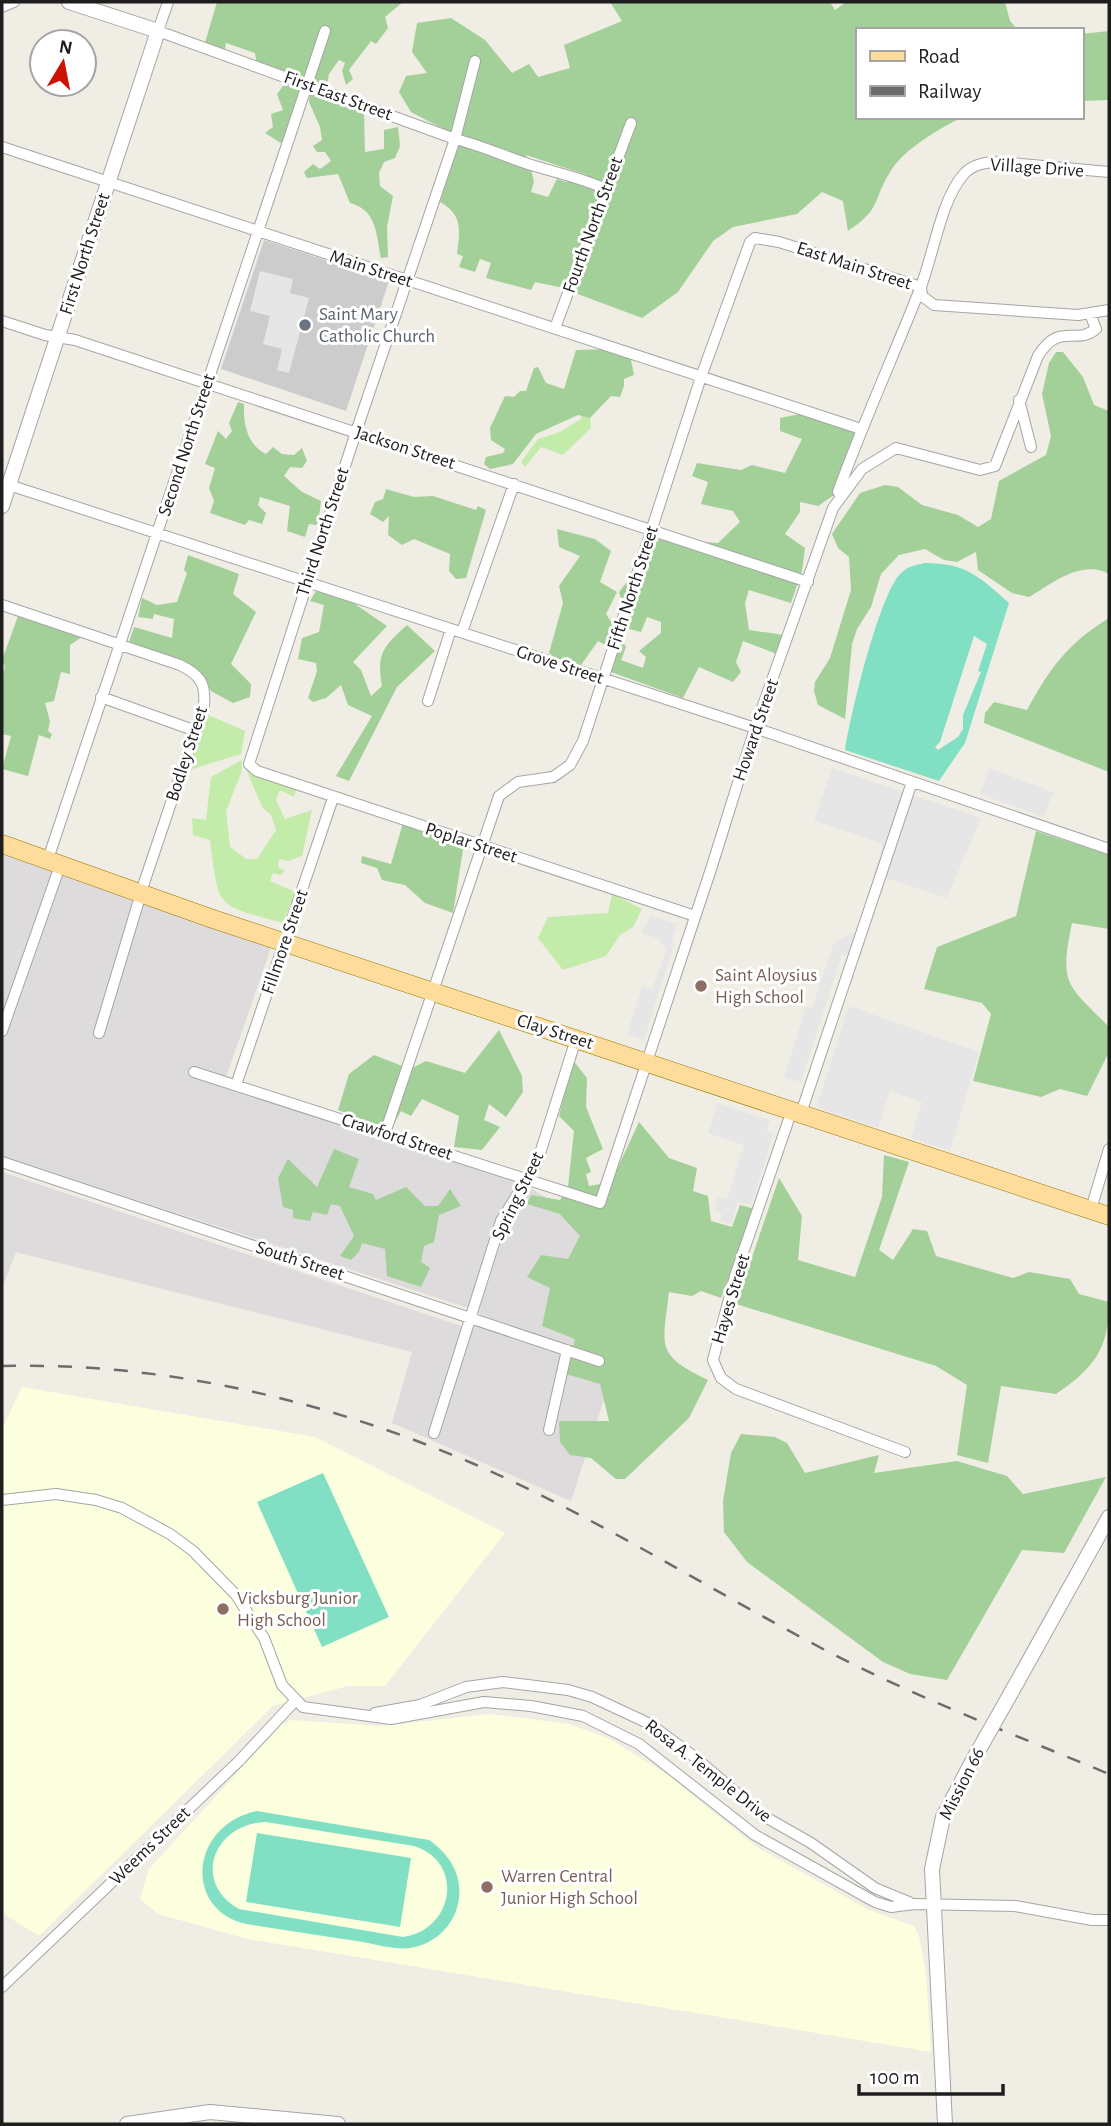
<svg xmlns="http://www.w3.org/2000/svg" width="1111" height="2126" viewBox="0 0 1111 2126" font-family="'Alegreya Sans',sans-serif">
  <rect width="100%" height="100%" fill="#f0ede4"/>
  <!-- residential -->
  <path fill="#dddbdb" d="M2 854 272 945 223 1086 519 1182 499 1222 468 1308 2 1156Z
    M2 1172 473 1330 507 1223 532 1189 650 1258 571 1501 392 1423 412 1352 16 1252 2 1288Z"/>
  <!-- education -->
  <path fill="#fcffde" d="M22 1387 315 1437 505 1533 385 1686H348L273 1706 39 1936 2 1913V1429Z
    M490 1714 569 1724 610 1739 668 1775 755 1846 869 1910 914 1926 919 1936 926 1973 931 2052 248 1939 158 1914 140 1899 149 1869 281 1725 291 1720 380 1726Z"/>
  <!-- religious -->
  <path fill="#ccc" d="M264 240 389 281 346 411 221 369Z"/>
  <!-- grass -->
  <path fill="#c3eba9" d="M581 416 590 418 591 428 563 455 541 447 525 467 521 462 538 439 560 432 581 419Z
    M206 714 245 731 241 754 186 771Z
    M242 760 241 773 226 811 230 847 246 859H257L276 830 271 815 262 807 244 764 296 790 294 797 280 790 276 800 285 819 312 810 302 856 288 861 279 859 278 867 285 871 280 875 273 873 270 881 295 892 283 923C215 904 219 910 210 840L193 835 192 818 206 820 211 777Z
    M612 894 642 909 633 927 620 935 606 956 563 970 538 938 548 917 608 913Z"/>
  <!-- forest -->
  <path fill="#a3d098" d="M217 2H403L385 17 388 28 376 44 371 41 349 70 353 79 346 85 342 71 345 63 339 60 329 74 327 85 364 114 365 152 384 149V130L398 127 400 146 395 158 384 162 379 173 380 186 393 196 387 227 388 257 381 258C376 234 377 210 350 203L338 174 307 178 304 172 313 164 320 169 331 161 325 152H317L313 146 322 140 320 127 309 102 311 78 300 77C302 109 300 117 281 143L265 133 273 127 271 114 283 110 277 94 286 82 257 66 255 53 226 43 224 55 204 46Z
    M610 2H830L835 10 846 2H1005L1010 21 1018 30H857V117H963C940 128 906 148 892 169 872 199 883 208 848 231L843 201 822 192 797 214 733 227 713 241 678 292 642 318 559 287 535 282 531 290 486 278 491 263 480 259 475 272 459 267 463 256 457 254C460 230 463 215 440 202L457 147 467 142 530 164 534 182 531 192 548 197 557 179 566 182 587 175 526 155 528 163 466 141 411 112 399 92 406 76 427 73 412 52 417 23 451 18 485 40 512 73 529 64 538 77 570 68 564 45 622 21Z
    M1109 31V100L1081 101V34Z
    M610 349 630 355 634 375 624 379V386L620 397 611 396 590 418 578 415 536 434 513 464 490 469 484 464 486 457 503 453 505 449 491 440 490 428 505 396 514 397 520 391H526L534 368 538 367 546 383 564 389 576 350Z
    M1056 352H1063L1083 377 1094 405 1109 411V574C1081 559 1053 583 1029 597L1012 593 978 570 976 552 957 562 944 560 925 549 899 555 881 574 871 607 857 629 852 644 845 719 818 705 814 691 815 682 830 658 851 590 849 557 838 548 832 534 860 493 885 485 898 487 922 505 958 515 978 527 991 519 999 481 1046 455 1051 436 1042 394 1049 363Z
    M238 402 244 404C243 423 247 445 266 454L273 447 282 454 294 455 302 448 307 461 302 468 290 467 284 476 302 492 321 501 318 525 309 524 305 537 287 531 290 506 260 497 258 505 266 513 262 524 249 520 245 525 210 513 214 501 209 488 215 468 205 464 218 431 226 439 232 431 229 423Z
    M805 413 856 430 834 495 818 506 800 502V512L785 534 805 548 802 571 791 603 749 590 745 603 749 630 784 635 777 654 743 641 736 662 741 672 733 682 699 667 683 698 611 672 621 639 626 647 621 660 643 668 646 657 639 651 661 633V622L647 617 641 632 629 629 619 592 659 539 718 543 740 522 733 511 701 504 708 482 692 476 697 463 741 470 752 465 785 473 802 439 780 431V418Z
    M386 489 414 497 433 496 476 510 478 506 486 510 466 578 456 579 449 571 450 554 414 539 402 545 388 535 389 516 383 522 370 514 375 502 383 499Z
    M557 529 595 539 611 551 600 582 617 592 606 614 617 631 609 647 598 641 579 668 564 664 549 653 563 603 559 586 580 556 559 547Z
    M188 555 239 574 233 594 256 612 231 664 251 684 250 697 233 703 211 691 200 673 129 642 134 627 172 638 174 619 154 614 153 619 138 617 142 598 157 605 177 602 187 573 184 570Z
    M316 591 352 602 387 626 353 662 361 670 371 696 382 686C376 653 384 646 407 625L435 651 397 687 349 781 336 776 372 716 348 705 341 685 326 698 313 702 308 698 317 671 316 663 298 659 302 638 319 632 324 605 310 601Z
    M18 616 82 637 70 645V674L61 672 54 701 45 703 50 721 48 731 52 734 50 739 39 735 28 776 2 769 11 736 2 734V676L5 667 2 660Z
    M1109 618V772L984 723 985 713 994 702 1027 710C1050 668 1068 643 1109 618Z
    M403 823 464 843 453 913 425 903 405 885 382 880 377 868 361 863 362 856 391 864Z
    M1036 831 1109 855V929L1072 923C1059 986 1067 984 1109 1027V1052L1087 1096 1060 1089 1041 1097 973 1081 991 1014 982 1003 924 989 937 947 1016 916Z
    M499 1030 522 1076 523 1092 506 1117 489 1104 484 1120 500 1127 482 1150 454 1147 459 1116 422 1099 411 1116 401 1111 390 1131 338 1110 349 1074 374 1055 410 1069 426 1061 465 1073Z
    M572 1059 587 1078 586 1107 603 1149 586 1158 591 1172 586 1174 589 1186 611 1182 639 1122 669 1158 697 1168 693 1191 708 1196 711 1221 732 1227 740 1205 755 1209 721 1298 701 1291 692 1296 669 1292C663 1347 654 1354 708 1380L689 1418 625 1479H616L591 1458 570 1455 560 1442 559 1421H609L600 1384 566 1374 575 1339 542 1326 550 1288 527 1277 541 1255 568 1259 580 1236 560 1214 527 1204 531 1195 560 1200 568 1187 574 1131 559 1116Z
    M334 1149 359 1159 349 1187 373 1194 376 1200 406 1187 425 1206H438L450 1189 461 1206 439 1215 434 1242 424 1246 421 1262 430 1268 421 1287 387 1276 385 1249 362 1243 359 1252 351 1260 340 1256 354 1236 340 1206 331 1204 327 1215 313 1212 310 1221 293 1218V1210L283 1207 278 1178 288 1159 317 1187Z
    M884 1155 909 1162 879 1250 893 1260 913 1229 927 1231 936 1256 1013 1278 1029 1272 1070 1279 1079 1294 1109 1302C1109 1349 1094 1368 1056 1394L1001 1386 988 1463 957 1455 967 1385 936 1366 736 1304 779 1178 802 1216 798 1260 855 1277 882 1197Z
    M741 1434 775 1437 787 1443 805 1473 879 1455 874 1473 957 1461 1007 1476 1023 1494 1106 1477 1064 1553 1022 1550 947 1680 910 1674 883 1662 747 1562 724 1532 723 1501 731 1453Z"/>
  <!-- pitch -->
  <path fill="#81e0c4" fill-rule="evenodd" d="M925 563C966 563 980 577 1009 603L965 743 939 781 845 750C850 717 879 594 901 573 908 566 916 565 925 563ZM974 636 987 644 978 671 981 672 963 715V729L958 737 938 750 935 747 940 742Z
    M323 1473 389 1617 322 1647 257 1502Z
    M257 1811 429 1840C448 1853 462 1873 459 1898 456 1924 436 1944 410 1948 396 1950 378 1945 363 1942 324 1936 285 1930 246 1924 182 1909 191 1824 257 1811ZM266 1822 414 1846C465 1862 454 1930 403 1937L239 1909C191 1882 214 1823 266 1822Z
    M257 1833 411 1858 400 1927 246 1902Z"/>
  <!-- parking -->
  <path fill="#e6e6e6" d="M260 271 293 279 290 293 309 298 289 373 277 370 282 349 263 344 270 316 250 311Z
    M832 768 981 818 947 898 873 874 883 844 814 820Z
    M989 768 1053 792 1044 817 980 794Z
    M651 916 678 924 672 940 674 944 644 1040 627 1034 642 987 652 990 666 950 659 939 641 933Z
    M856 931 847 956 842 955 801 1082 784 1077 806 1007 812 1008 834 943Z
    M849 1006 979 1052 950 1151 911 1138 922 1102 890 1091 878 1128 816 1107Z
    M718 1103 770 1120 766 1130 774 1133 751 1205 738 1201 731 1225 720 1221 722 1214 714 1211 718 1197 727 1199 744 1145 708 1133Z"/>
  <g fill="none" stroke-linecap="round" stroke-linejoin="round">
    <defs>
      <path id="minor" d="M168 2 158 31 455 139C484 146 510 159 538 167 562 174 584 179 606 189
        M2 7 14 2
        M475 61 455 139 356 432 249 764 257 771 695 916
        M2 147 861 429
        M2 321 45 335 75 340 808 582
        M555 328 631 123
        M1019 400 1031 447
        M9 485 755 728 1109 849
        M838 492C863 423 893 357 920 289 933 257 941 199 964 174 972 165 986 162 998 162L1109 172
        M2 605 180 665C200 675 206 683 204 705L145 880 99 1033
        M462 632 514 484
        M101 697 196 731
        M428 701 451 629
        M48 859 325 31
        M2 1031 61 863
        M194 1072 600 1203 712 866 755 728 833 508 862 469 896 448 980 470 995 466 1038 356C1060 321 1075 346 1096 329L1090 314
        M236 1085 333 798
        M792 1110 735 1276 713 1360 721 1378 736 1389 905 1452
        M801 1113 912 782
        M385 1133 499 796 518 782 553 777 570 765 583 741 701 377 750 242 755 238 779 242 921 287 922 296 934 305 1078 315 1109 310
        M2 1162 599 1361
        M1091 1209 1109 1149
        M549 1430 567 1350
        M434 1433 501 1221 537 1163 576 1039
        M2 1500 56 1494 96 1500 122 1508 170 1534 193 1551 236 1595 264 1638 282 1685 303 1707 391 1719 484 1702 531 1706 583 1716 639 1744 755 1835 875 1902 891 1907 914 1904 1015 1906 1092 1920H1109
        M375 1713 420 1705 466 1687 503 1682 568 1690 592 1697 650 1724 696 1758 762 1815 811 1843 875 1888 909 1902
        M2 1987 239 1761 295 1701"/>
      <path id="tertiary" d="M2 506 158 31 69 2
        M1011 1693 1109 1517
        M127 2124 210 2112 338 2124
        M945 2124 932 1869 943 1817 973 1760"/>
      <path id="primary" d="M2 844 210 918 1109 1216"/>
    </defs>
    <!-- minor casing -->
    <use href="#minor" stroke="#a5a5a5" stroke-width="12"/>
    <!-- tertiary casing -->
    <use href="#tertiary" stroke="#a5a5a5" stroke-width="16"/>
    <!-- primary casing -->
    <use href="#primary" stroke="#997500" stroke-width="19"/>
    <!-- minor -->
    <use href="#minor" stroke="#fff" stroke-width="10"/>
    <!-- tertiary -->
    <use href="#tertiary" stroke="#fff" stroke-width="14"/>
    <!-- primary -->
    <use href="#primary" stroke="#fddc9c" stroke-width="18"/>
    <!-- rail -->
    <path stroke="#6c6c6c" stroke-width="2.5" stroke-dasharray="14 14" stroke-linecap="butt" d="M2 1366C164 1362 325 1400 474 1464 594 1516 707 1588 823 1649 915 1697 1013 1734 1109 1774"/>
    <defs>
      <path id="tertiary-bridge" d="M973 1760 1011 1693"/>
    </defs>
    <!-- tertiary-bridge casing -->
    <use href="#tertiary-bridge" stroke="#a5a5a5" stroke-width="16" stroke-linecap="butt"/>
    <!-- tertiary-bridge -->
    <use href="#tertiary-bridge" stroke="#fff" stroke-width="14"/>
  </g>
  <!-- markers -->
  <circle fill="#6b7280" stroke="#fff" stroke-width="2.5" cx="305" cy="325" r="7"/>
  <g fill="#8d6e63" stroke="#fff" stroke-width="2.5">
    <circle cx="701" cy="986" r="7"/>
    <circle cx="223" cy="1609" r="7"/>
    <circle cx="487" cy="1887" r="7"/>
  </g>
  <g text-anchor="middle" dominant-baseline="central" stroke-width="6" stroke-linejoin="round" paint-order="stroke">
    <!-- street labels -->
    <g font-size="19" fill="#1e1e1e" stroke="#fff">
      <text transform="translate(338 96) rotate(20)">First East Street</text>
      <text transform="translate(1037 168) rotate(4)">Village Drive</text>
      <text transform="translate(593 225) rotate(-70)">Fourth North Street</text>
      <text transform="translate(85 254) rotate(-72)">First North Street</text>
      <text transform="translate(854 266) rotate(18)">East Main Street</text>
      <text transform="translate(371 269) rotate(18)">Main Street</text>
      <text transform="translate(187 445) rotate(-72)">Second North Street</text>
      <text transform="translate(405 448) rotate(18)">Jackson Street</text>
      <text transform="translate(323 532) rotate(-72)">Third North Street</text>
      <text transform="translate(633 588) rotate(-72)">Fifth North Street</text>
      <text transform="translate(560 665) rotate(18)">Grove Street</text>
      <text transform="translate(756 730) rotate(-71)">Howard Street</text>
      <text transform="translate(187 754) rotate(-72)">Bodley Street</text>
      <text transform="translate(471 843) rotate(18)">Poplar Street</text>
      <text transform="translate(285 942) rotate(-71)">Fillmore Street</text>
      <text transform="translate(555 1032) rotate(18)">Clay Street</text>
      <text transform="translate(397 1137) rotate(18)">Crawford Street</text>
      <text transform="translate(518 1196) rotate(-64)">Spring Street</text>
      <text transform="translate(300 1261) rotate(18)">South Street</text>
      <text transform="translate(731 1299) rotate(-73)">Hayes Street</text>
      <text transform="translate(708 1771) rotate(38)">Rosa A. Temple Drive</text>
      <text transform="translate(962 1784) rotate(-63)">Mission 66</text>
      <text transform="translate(150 1846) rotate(-44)">Weems Street</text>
    </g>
    <!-- worship labels -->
    <g font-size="19" fill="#5b616d" stroke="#fff" text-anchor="start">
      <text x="319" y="314">Saint Mary<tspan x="319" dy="22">Catholic Church</tspan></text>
    </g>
    <!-- education labels -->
    <g font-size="19" fill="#785e54" stroke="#fff" text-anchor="start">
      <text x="715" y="975">Saint Aloysius<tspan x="715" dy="22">High School</tspan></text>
      <text x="237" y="1598">Vicksburg Junior<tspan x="237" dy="22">High School</tspan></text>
      <text x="501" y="1876">Warren Central<tspan x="501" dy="22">Junior High School</tspan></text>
    </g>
  </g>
  <!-- border -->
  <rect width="1111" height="2126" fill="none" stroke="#1e1e1e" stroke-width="7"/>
  <!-- legend -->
  <rect x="856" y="28" width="228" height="91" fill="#ffffff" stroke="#a5a5a5" stroke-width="2"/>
  <rect x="870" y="51" width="35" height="10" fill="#fddc9c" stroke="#a5a5a5" stroke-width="2"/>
  <text x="918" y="63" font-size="21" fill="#1e1e1e">Road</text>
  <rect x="870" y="86" width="35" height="10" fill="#6c6c6c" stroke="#a5a5a5" stroke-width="2"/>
  <text x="918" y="98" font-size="21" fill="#1e1e1e">Railway</text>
  <!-- north arrow -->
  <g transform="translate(63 63) rotate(10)"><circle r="33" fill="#ffffff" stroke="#a5a5a5" stroke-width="2"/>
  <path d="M0-5L12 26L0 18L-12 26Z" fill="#cd1300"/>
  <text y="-10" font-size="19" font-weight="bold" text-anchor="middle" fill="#1e1e1e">N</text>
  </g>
  <!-- scale -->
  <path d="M859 2084v10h144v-10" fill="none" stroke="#1e1e1e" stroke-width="3.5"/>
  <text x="870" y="2084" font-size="21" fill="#1e1e1e" stroke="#ffffff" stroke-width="5" paint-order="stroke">100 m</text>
</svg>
